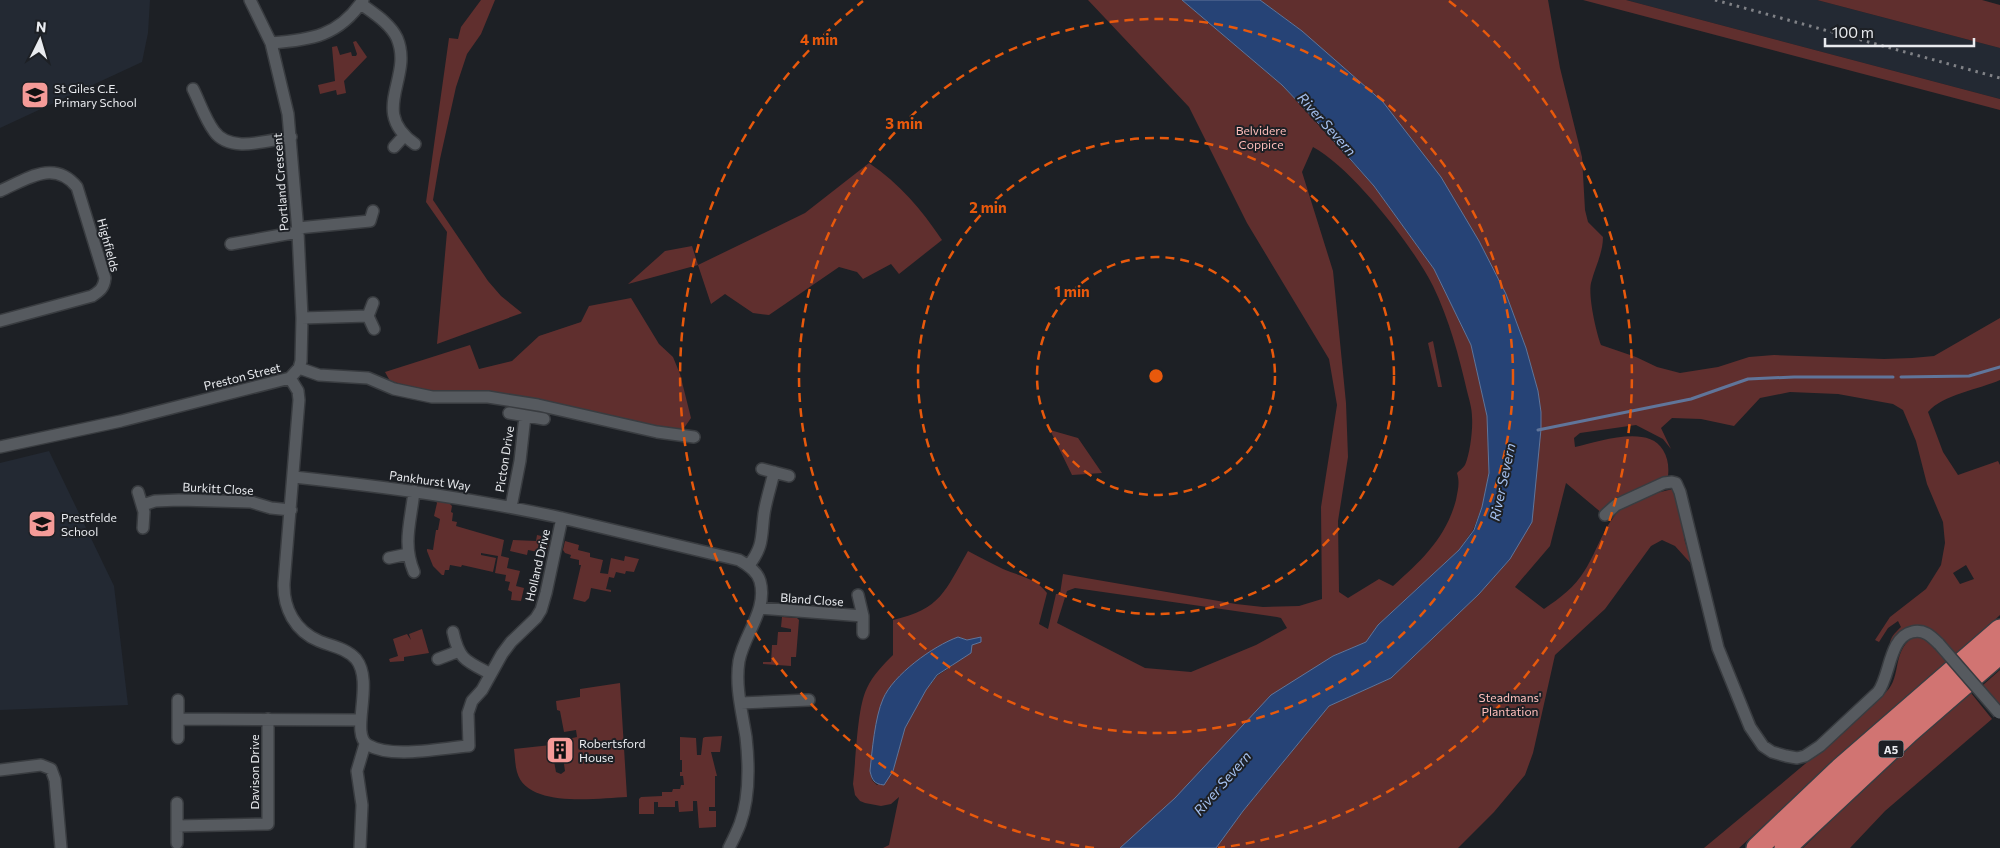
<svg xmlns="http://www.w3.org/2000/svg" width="2000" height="848" viewBox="0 0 2000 848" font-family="Commissioner,sans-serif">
  <rect width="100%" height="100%" fill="#1d2025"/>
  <!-- built -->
  <path fill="#232933" d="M0 0H150L148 33 142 62 0 128Z
    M1626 0H1817L2000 48V99Z
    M49 451 114 586 128 705 0 710V463Z"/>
  <!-- green -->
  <path fill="#602f2e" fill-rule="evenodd" d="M481 0H495L481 34 467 54 456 87 440 159 433 200 488 281 501 296 522 313 437 344 447 232 426 202 449 38 458 39 461 27Z
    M1088 0H1182L1282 85 1374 186 1434 269 1471 345 1487 416 1489 473 1482 507 1473 530 1459 550 1378 625 1366 642 1333 656 1120 848H883L889 845 899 797 891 804 881 806 865 803 860 801 855 795 853 784C856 760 857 707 867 688 873 675 883 665 893 655V620C941 609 945 591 968 551 979 557 991 563 1003 569 1019 576 1036 578 1047 593L1039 624 1048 629 1056 594H1060L1063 574 1236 604 1263 607 1299 606 1322 599 1321 507 1337 405 1329 359 1247 223 1189 107ZM1313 147C1352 168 1413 246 1433 286 1449 319 1459 356 1467 391 1469 399 1472 408 1472 417 1473 429 1470 454 1465 465 1463 468 1459 471 1457 473 1460 483 1458 489 1456 500 1446 538 1421 561 1393 586L1379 579 1348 598 1339 592 1338 521 1348 457 1346 403 1333 271 1302 172ZM1075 588 1277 617 1281 618 1287 628 1256 645 1191 672 1145 668 1057 623 1067 591ZM958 637 967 640 953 665 937 676 926 690 905 728 893 771 877 785 872 780 870 771Z
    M1260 0H1548L1560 68 1582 157 1585 210 1588 222 1603 237C1603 253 1595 267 1591 283 1588 296 1596 332 1601 345L1636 357 1657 367 1680 373 1718 367 1749 357 1774 355 1884 359 1912 358 1934 356 2000 318V380C1980 389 1942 395 1928 412L1943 452 1958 475 1998 461 2000 465V615L1955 657 1928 629 1890 648C1889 638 1894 634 1901 627L1898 621 1888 628 1879 642 1875 640 1890 617 1926 589 1941 565 1945 543 1943 522 1927 484 1916 441 1903 410 1893 404 1838 394 1790 392 1760 398 1734 426 1701 419 1672 418 1661 428 1671 449 1663 439 1636 425 1580 433 1574 438 1575 447C1598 442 1648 424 1663 450 1668 458 1669 467 1668 476L1603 514 1566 483 1550 546 1515 587 1544 609C1560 598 1575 587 1585 570 1598 550 1606 518 1626 505 1640 496 1656 493 1673 489L1678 496 1685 542 1694 567 1675 546 1662 540 1651 546 1605 609 1555 655 1533 753 1525 775 1494 812 1458 848H1216L1243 811 1329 706 1391 678 1479 594 1510 559 1541 430 1538 391 1526 348 1506 294 1479 241 1302 31ZM1966 565 1974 579 1960 584 1953 573Z
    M1583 0H1626L2000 99V110Z
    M1817 0H1982L2000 5V48Z
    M356 41 367 57 344 81 346 93 337 95 336 90 320 94 318 85 335 81 332 47 337 46 340 55 351 52 352 56H356L357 54 353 42Z
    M869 163C900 184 921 209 942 240L899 274 891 264 863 279 857 272 839 267 769 315 753 313 725 294 711 304 698 265 628 284 665 251 692 246 698 265 805 213Z
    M631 298 659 344 673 357 680 374 691 418 682 431 621 421 486 390 431 392 390 381 385 372 470 345 479 369 512 361 539 336 581 322 589 306Z
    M1433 341 1442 387H1438L1428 343Z
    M1050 430 1078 438 1102 473 1072 475Z
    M436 501 449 503 452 506 451 512 453 513 452 521 457 522 456 526 504 540 501 556 509 558 507 568 520 571 516 586 524 588 521 601 511 600 512 592 508 590 510 582 505 581 506 575 495 573 498 556 481 553V555L496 558 493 572 462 565 461 567 450 565 449 570H445L444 575H442L433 566 427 551V549L433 550 436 530H438L440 519 434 516 437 503Z
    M537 535 550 538 547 551 538 549V552L528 550 527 555 510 551 513 540 536 541Z
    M565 541 579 545 578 550 590 553V557L603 560 600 573 608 574 611 558 624 561 625 556 639 559 634 572 626 571 625 574 616 572 614 578 609 577 606 589 611 590V592L591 588 589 598 585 602 573 599 581 565H579V560L570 558 571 555 565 553 563 550Z
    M782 617 797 618 799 620 796 657H791V666L763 664V662H771L772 645H777L778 632H791V629L781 627Z
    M422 629 429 653 404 657V661L390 662 389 659 398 656 393 639 407 634 411 640 409 634Z
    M1917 635 1925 637 1948 664 1836 760 1739 848H1704C1765 797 1828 747 1886 692 1903 676 1890 649 1917 635Z
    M2000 670V706L1983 685Z
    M620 683 627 797C598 798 527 809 517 772 515 765 515 756 514 749L551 745 556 772 561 774 565 771 563 757 570 755 568 739 577 737 576 730 564 732 560 711 557 710 556 701 580 697V689Z
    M1971 693 1992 719 1885 811 1850 848H1803L1897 755Z
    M722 736 720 752H711L717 776H715V807H709V811H716V827L699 828 697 801H693V811L679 812 678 801H675V807H658V802H654V814H639V799L641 797 662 796V792H672L673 789H680L681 785H684L683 776H680V772H682V760H680V737L696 738 697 755H701L703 738 705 737Z"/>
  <!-- water -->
  <path fill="#264376" stroke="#60759a" d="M1182 0H1260L1302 31 1383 102 1441 177 1479 241 1506 294 1526 348 1538 391 1541 412V429L1532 522 1510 559 1479 594 1391 678 1329 706 1243 811 1216 848H1120L1175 798 1271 695 1333 656 1366 642 1378 625 1459 550 1474 530 1482 507 1489 473 1487 416 1471 345 1434 269 1374 186 1320 125 1282 85Z
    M958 637 967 640 981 637V642L972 645 971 653 937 675 926 690 905 728 893 771 884 785C874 784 872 780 870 771 872 751 875 717 883 699 893 675 933 646 958 637Z"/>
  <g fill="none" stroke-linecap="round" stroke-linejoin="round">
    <!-- stream -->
    <path stroke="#60759a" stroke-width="3" d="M1901 377 1969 376 2000 367
      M1538 430 1691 399 1748 379 1794 377H1893"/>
    <defs>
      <path id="street" d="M361 4C373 13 390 23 397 38 414 78 368 111 415 144
        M271 43C311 40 339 36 363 0
        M193 89C200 103 205 119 214 131 230 154 268 140 291 137
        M394 147 404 136
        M0 191C27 179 54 159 77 187L105 278C104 288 100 291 92 296L0 321
        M298 228 370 221 373 211
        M231 244 298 232
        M373 303 368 316 374 329
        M302 318 368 316
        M299 368 319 375 368 378 394 389 432 397H488L538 405 657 432 694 437
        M290 378 298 391 299 400 284 583C283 608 295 631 319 641 331 646 346 648 356 659 375 683 349 734 368 745 392 759 441 748 469 746L468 713 472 701 482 690 502 654 511 642 536 618 541 610 546 593 562 518 739 560C748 565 757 571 760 581 768 610 744 634 739 661 735 686 742 712 746 737 749 764 750 797 740 824 737 832 733 840 729 848
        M509 413 544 419
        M0 447 121 421 290 378 299 368 301 361 302 318 298 232 288 114 271 43 250 0
        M762 469 789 476
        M294 477C386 487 471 498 562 518
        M138 492 144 512 143 528
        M143 505 155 501 179 500 251 502 271 508 291 510
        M511 507 520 461 525 416
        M1605 515 1616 505 1664 483 1672 482 1676 483 1680 492 1718 648 1750 727 1763 746 1772 752 1786 756 1797 758 1805 756 1820 746 1878 692C1890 677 1889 637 1912 632 1924 629 1931 636 1939 644
        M389 558 408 554
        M749 565C764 546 761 536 764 514 766 500 771 486 774 472
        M414 572C402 543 411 521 414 491
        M858 595 863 616V633
        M760 608 863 616
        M453 632C459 660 466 661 491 674
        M438 659 459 651
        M741 703 809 700
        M178 719 361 720
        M178 738V700
        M0 770 41 765 51 769 55 780 61 848
        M177 826 268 824V719
        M177 843V803
        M360 848 362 805 357 771 365 744"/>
      <path id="highway" d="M1757 848 1840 769 2000 630
        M1785 848 1909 732 2000 653"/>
    </defs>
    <!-- street casing -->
    <use href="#street" stroke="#393c40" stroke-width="14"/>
    <!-- highway casing -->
    <use href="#highway" stroke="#393c40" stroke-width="24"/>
    <!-- street -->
    <use href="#street" stroke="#565a5f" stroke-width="11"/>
    <!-- highway -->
    <use href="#highway" stroke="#d17472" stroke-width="21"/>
    <!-- rail -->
    <path stroke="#808287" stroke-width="3" stroke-dasharray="2.5 5" stroke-linecap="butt" d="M1715 0 2000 78"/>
    <defs>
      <path id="street-bridge" d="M1939 644 1999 713"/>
    </defs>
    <!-- street-bridge casing -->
    <use href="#street-bridge" stroke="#393c40" stroke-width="14" stroke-linecap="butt"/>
    <!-- street-bridge -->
    <use href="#street-bridge" stroke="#565a5f" stroke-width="11"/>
  </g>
  <!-- distance rings -->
  <g fill="none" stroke="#e8590c" stroke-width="2.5" stroke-dasharray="9 6">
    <circle cx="1156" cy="376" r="119"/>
    <circle cx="1156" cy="376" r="238"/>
    <circle cx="1156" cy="376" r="357"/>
    <path d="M1094 848A476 476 0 0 1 863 1M1449 1A476 476 0 0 1 1218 848"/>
  </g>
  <!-- icons -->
  <defs>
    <symbol id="school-square" viewBox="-11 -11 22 22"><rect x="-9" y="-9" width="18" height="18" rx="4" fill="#f59b98" stroke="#1d2025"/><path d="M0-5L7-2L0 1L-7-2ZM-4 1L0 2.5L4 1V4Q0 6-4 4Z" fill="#111"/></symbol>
    <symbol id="building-square" viewBox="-11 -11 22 22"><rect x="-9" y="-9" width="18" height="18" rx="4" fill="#f59b98" stroke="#1d2025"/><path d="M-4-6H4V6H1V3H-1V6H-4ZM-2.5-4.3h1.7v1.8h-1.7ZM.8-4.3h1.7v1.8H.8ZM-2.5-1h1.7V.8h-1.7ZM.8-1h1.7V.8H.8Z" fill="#111"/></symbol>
  </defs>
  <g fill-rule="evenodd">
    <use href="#school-square" x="19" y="79" width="32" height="32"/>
    <use href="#school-square" x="26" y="508" width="32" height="32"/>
    <use href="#building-square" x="544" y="734" width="32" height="32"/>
  </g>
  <g text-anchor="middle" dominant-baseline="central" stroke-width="4" stroke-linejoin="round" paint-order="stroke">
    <!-- shield labels -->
    <rect fill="#1d2025" stroke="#acaeb2" stroke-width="1" x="1878.5" y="740.5" width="25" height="17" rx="4"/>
    <g font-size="11" font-weight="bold" fill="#e9ebef">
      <text x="1891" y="749">A5</text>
    </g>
    <!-- poi labels -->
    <g font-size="12" fill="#e9ebef" stroke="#1d2025" text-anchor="start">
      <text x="54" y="88">St Giles C.E.<tspan x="54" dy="14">Primary School</tspan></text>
      <text x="61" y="517">Prestfelde<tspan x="61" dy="14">School</tspan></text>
      <text x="579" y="743">Robertsford<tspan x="579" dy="14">House</tspan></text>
    </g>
    <!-- park labels -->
    <g font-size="12" fill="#ffbfbb" stroke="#1d2025">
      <text x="1261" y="130">Belvidere<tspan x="1261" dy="14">Coppice</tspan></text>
      <text x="1510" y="697">Steadmans'<tspan x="1510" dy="14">Plantation</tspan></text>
    </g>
    <!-- street labels -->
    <g font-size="12" fill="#e9ebef" stroke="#1d2025">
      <text transform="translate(280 182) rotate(-94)">Portland Crescent</text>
      <text transform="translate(109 245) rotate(75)">Highfields</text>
      <text transform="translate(242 376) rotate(-14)">Preston Street</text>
      <text transform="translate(504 459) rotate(-81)">Picton Drive</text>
      <text transform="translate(430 480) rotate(8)">Pankhurst Way</text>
      <text transform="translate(218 488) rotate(3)">Burkitt Close</text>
      <text transform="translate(537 565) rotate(-77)">Holland Drive</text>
      <text transform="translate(812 599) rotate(4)">Bland Close</text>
      <text transform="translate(254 772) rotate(-90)">Davison Drive</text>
    </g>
    <!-- water labels -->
    <g font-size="14" font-style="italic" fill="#a4c0ef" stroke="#1d2025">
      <text transform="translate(1327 124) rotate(48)">River Severn</text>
      <text transform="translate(1502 482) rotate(-78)">River Severn</text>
      <text transform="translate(1222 783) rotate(-49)">River Severn</text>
    </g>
  </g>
  <circle cx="1156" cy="376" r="8" fill="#e8590c" stroke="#1d2025" stroke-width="2.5"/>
  <g font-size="15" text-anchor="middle" font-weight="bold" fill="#e8590c" stroke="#1d2025" stroke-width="4" stroke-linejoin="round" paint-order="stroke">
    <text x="819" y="45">4 min</text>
    <text x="904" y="129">3 min</text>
    <text x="988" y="213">2 min</text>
    <text x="1072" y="297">1 min</text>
  </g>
  <!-- north arrow -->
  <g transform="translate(40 40) rotate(5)" stroke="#1d2025" stroke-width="4" paint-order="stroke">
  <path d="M0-4L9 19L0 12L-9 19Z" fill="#e9ebef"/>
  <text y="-8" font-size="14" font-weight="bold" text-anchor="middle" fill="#e9ebef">N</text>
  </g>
  <!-- scale -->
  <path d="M1825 38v8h149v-8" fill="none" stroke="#e9ebef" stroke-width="2.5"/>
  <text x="1832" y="38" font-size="15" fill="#e9ebef" stroke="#1d2025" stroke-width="4" paint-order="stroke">100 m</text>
</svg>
